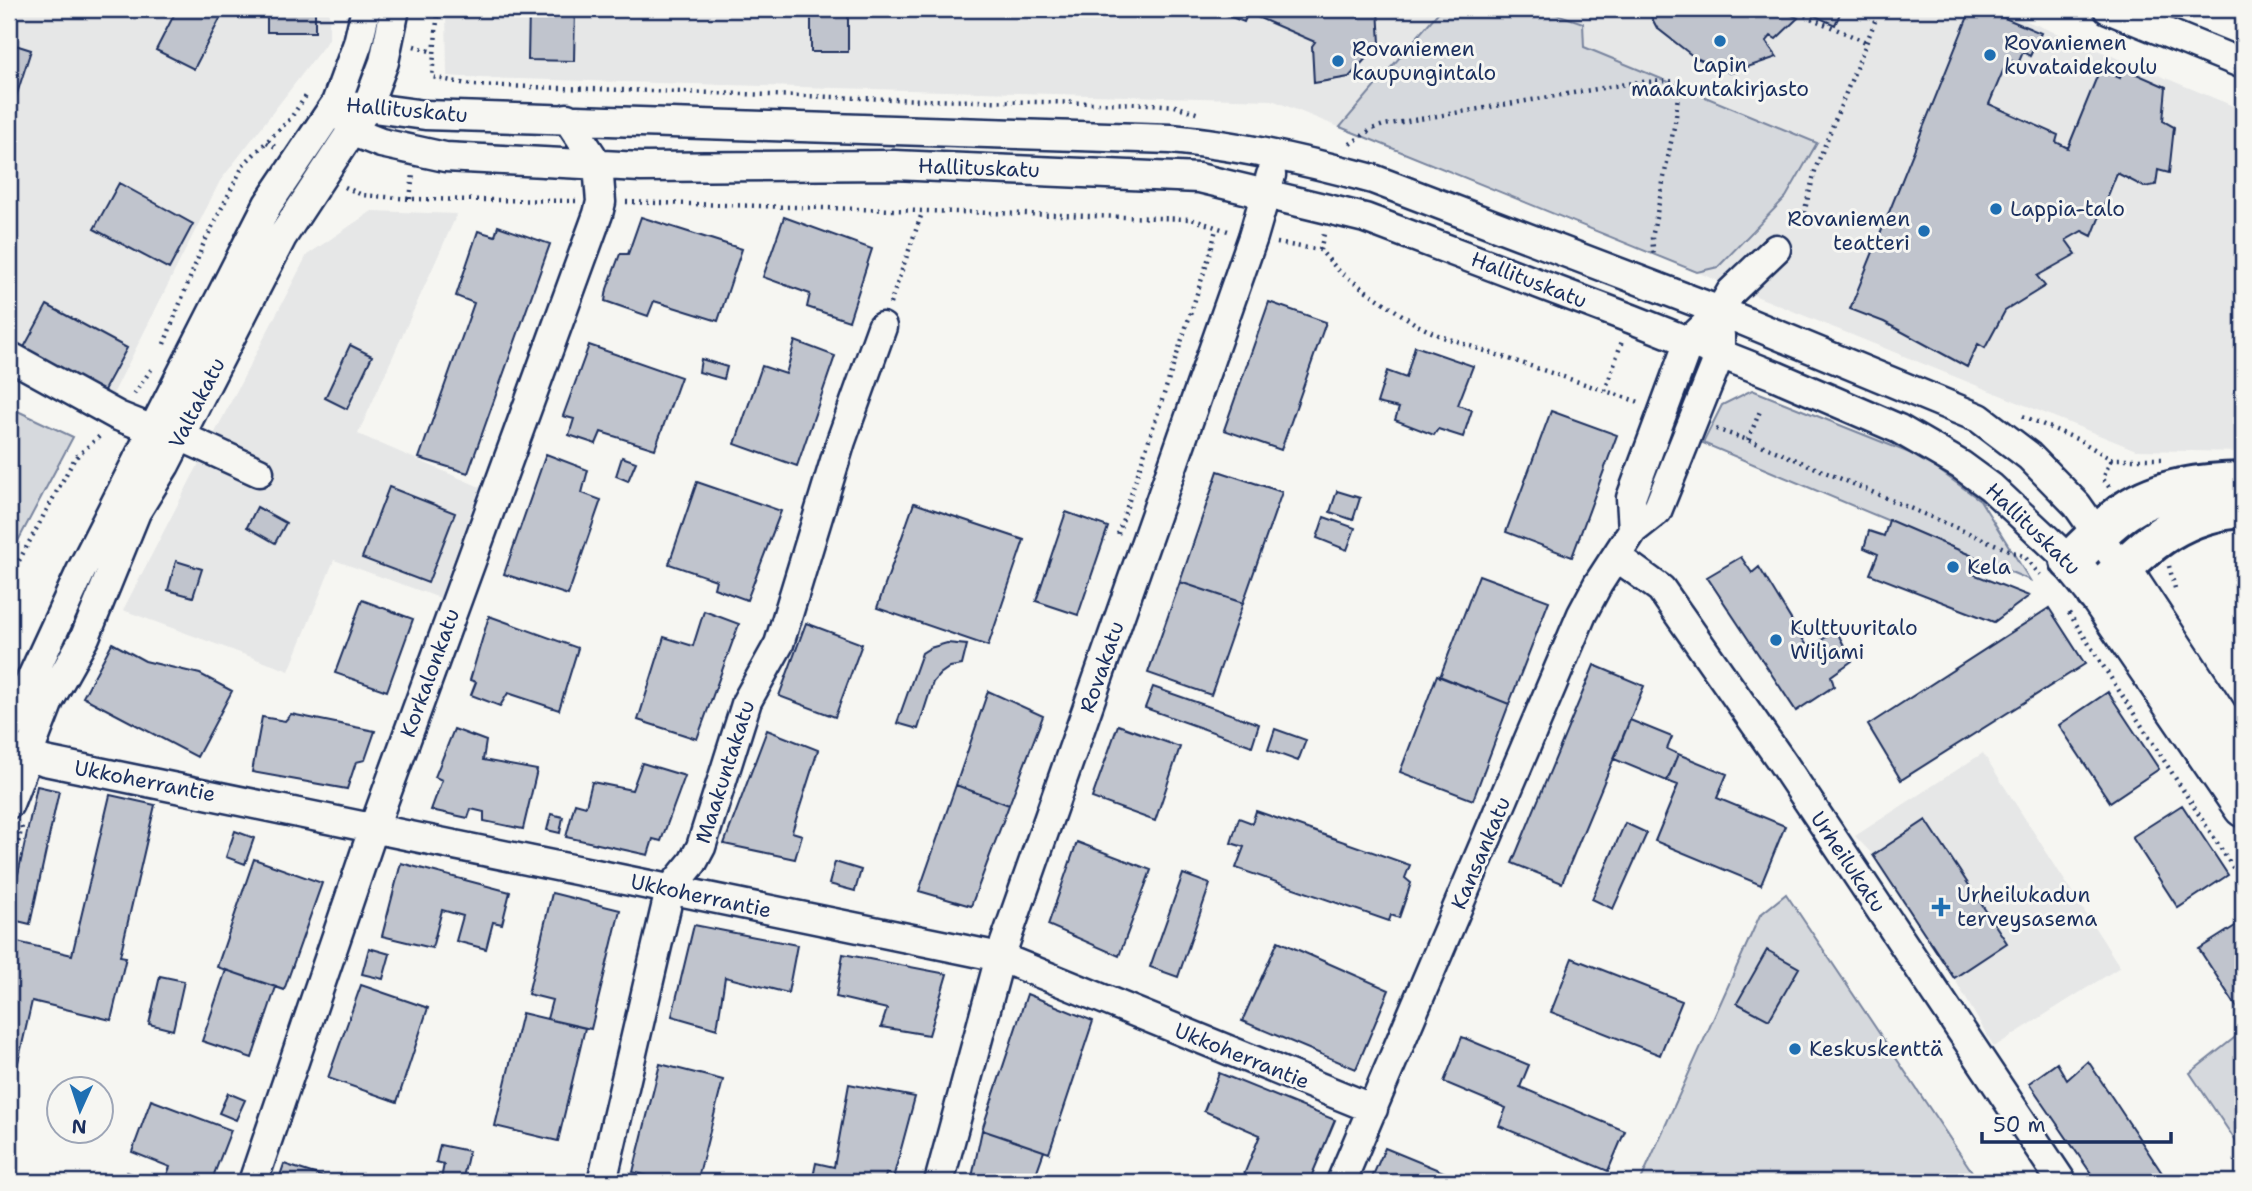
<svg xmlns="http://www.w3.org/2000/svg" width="2252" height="1191" viewBox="0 0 2252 1191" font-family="'Shantell Sans',sans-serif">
  <rect width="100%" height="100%" fill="#f6f6f2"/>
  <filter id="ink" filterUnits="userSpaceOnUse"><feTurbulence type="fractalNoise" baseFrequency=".0143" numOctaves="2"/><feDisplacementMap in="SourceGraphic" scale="14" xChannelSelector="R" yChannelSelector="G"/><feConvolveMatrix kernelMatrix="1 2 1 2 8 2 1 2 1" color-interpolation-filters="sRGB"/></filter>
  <g filter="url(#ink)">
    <!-- built -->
    <path fill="#e6e7e7" d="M9 9H329V39L220 181 101 418 9 371Z
      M446 9H1998L2243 110V452L2136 450 1272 100 478 78 447 76Z
      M372 211 457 214 358 434 480 487 440 598 334 560 289 671 123 610 307 255Z
      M1983 753 2120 967 1994 1047 1954 978 1873 855 1855 836Z"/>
    <!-- green -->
    <path fill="#d6d9dd" stroke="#78849e" stroke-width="2" d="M1441 9H1542L1583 23 1584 47 1817 143 1786 197 1718 267 1697 272 1340 127Z
      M1752 390 1922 458 1980 500 2030 580 1703 443 1722 405Z
      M9 407 73 437 9 558Z
      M1786 894 1979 1182H1640L1760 915Z
      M2243 1031V1142L2241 1149 2190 1073Z"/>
    <!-- building -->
    <path fill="#c0c4cd" stroke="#1b2f5e" stroke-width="2" d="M177 9H225L194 69 156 50Z
      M267 9H315V32H267Z
      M529 9H575L574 61 528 60Z
      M811 9H848V52H811Z
      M1211 9H1378L1380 43 1349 77 1314 83 1312 46 1315 42 1248 13 1244 22Z
      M1647 9H1793L1790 14 1798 18 1776 39 1771 36 1766 42 1777 57 1730 73 1694 57 1657 28Z
      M1800 9H1842L1835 25Z
      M1971 9H1983L2041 33 2030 56 2023 52 2018 64 2008 59 1989 104 2058 135 2056 142 2068 148 2100 69 2120 78 2123 68 2166 87 2163 121 2174 127 2169 173 2158 170 2156 185 2144 187 2117 173 2092 236 2082 231 2066 240 2076 254 2037 276 2045 286 2005 311 1985 348 1978 344 1967 367 1884 322 1850 309Z
      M9 43 31 50 14 103 9 101Z
      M119 183 193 224 169 269 94 229Z
      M641 217 742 249 718 321 654 301 648 316 605 301 607 289 620 254H628Z
      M784 217 872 249 849 321 807 307 810 294 763 277Z
      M498 226 550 244 468 473 419 458 474 303 456 296 478 231 495 236Z
      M1269 302 1326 322 1281 450 1224 430Z
      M47 305 127 348 102 394 22 351Z
      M795 341 835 356 797 466 735 444 762 366 786 374Z
      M350 345 372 356 347 409 325 398Z
      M589 345 681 377 655 449 601 432 596 444 569 435 574 419 563 416Z
      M1415 346 1473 366 1458 405 1472 410 1463 437 1438 429 1434 435 1395 420 1399 408 1377 403 1387 371 1406 378Z
      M701 359 727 367 724 379 699 372Z
      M1551 411 1617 435 1572 557 1506 532Z
      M546 454 588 470 582 493 601 500 568 595 504 574Z
      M622 457 636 462 628 481 616 476Z
      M1218 471 1282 492 1243 603 1180 582Z
      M697 482 781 511 747 600 714 588 716 580 669 564Z
      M389 487 455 513 428 583 362 558Z
      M1337 491 1360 498 1353 520 1330 512Z
      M914 503 1024 540 988 646 877 608Z
      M257 507 286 523 275 543 247 527Z
      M1066 512 1108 527 1078 615 1036 601Z
      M1324 517 1355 528 1347 550 1317 538Z
      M1889 520 1982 560 1973 574 2029 596 1994 622 1870 574 1878 554 1864 548 1869 531 1884 536Z
      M1741 557 1752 573 1759 567 1809 649 1836 630 1852 661 1831 676 1834 686 1796 711 1707 577Z
      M176 561 202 569 193 597 168 590Z
      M1479 575 1549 601 1509 704 1440 677Z
      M1180 582 1243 603 1211 695 1148 673Z
      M362 600 413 619 387 691 335 673Z
      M2049 608 2085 664 1901 780 1868 725Z
      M704 611 739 624 697 739 638 720 664 637 693 646Z
      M489 616 578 648 559 710 508 693 500 706 471 695 476 682 470 680Z
      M806 623 862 644 835 717 779 696Z
      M112 643 145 661 200 674 232 691 197 757 83 697Z
      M947 643 967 645 962 665 950 667 940 674 933 682 918 729 897 723 922 653 930 648Z
      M1594 665 1644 686 1562 883 1512 863Z
      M1437 675 1509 704 1473 800 1400 772Z
      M1153 687 1259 724 1252 746 1145 708Z
      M988 691 1043 716 1009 805 956 785Z
      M2108 692 2159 769 2110 802 2059 725Z
      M291 714 375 731 365 760 356 762 347 789 252 772 262 717 285 721Z
      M1630 720 1672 737 1667 749 1678 754 1667 781 1614 759Z
      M1118 725 1180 747 1155 821 1092 798Z
      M454 729 486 741 483 760 537 770 523 829 484 821V812L471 809 468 818 431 810 442 780 435 777Z
      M1275 729 1306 740 1298 761 1268 750Z
      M767 730 818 750 792 832 802 835 795 859 724 844Z
      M1678 754 1727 774 1717 798 1785 826 1761 885 1655 841 1678 785 1667 781Z
      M642 763 685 776 661 841 653 839 648 855 566 837 575 803 586 806 592 782 632 790Z
      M956 785 1009 805 971 906 919 891Z
      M37 786 59 791 30 924 9 919V916Z
      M110 795 155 805 120 956 126 957 111 1020 32 1001 9 1102V940L72 955Z
      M2182 805 2228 875 2178 908 2132 837Z
      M1256 811 1410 865 1405 878 1411 883 1399 918 1391 915 1389 921 1236 868 1244 847 1231 843 1239 818 1252 823Z
      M551 814 563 817 560 833 547 830Z
      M1926 820 2007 943 1954 978 1873 855Z
      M1625 823 1647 833 1613 909 1592 899Z
      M235 831 254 838 245 864 226 857Z
      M1077 842 1151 870 1119 956 1048 925Z
      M254 859 322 883 284 990 217 967Z
      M835 862 861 870 855 891 829 884Z
      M401 863 510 892 502 924 493 922 486 949 456 941 463 916 442 910 432 948 382 936Z
      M1183 874 1210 884 1178 977 1150 967Z
      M552 893 620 910 591 1029 547 1019 552 1000 528 994Z
      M2243 921V1010L2240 1012 2199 949Z
      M694 925 797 945 788 993 725 977 717 1029 672 1016Z
      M1278 941 1389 990 1356 1069 1242 1021Z
      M369 948 390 954 383 979 362 974Z
      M1767 950 1799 968 1769 1020 1737 1003Z
      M843 954 947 974 929 1035 881 1027 887 1009 836 997Z
      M1572 958 1682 1001 1660 1055 1551 1012Z
      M226 970 276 987 252 1058 202 1041Z
      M160 976 184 981 173 1030 149 1024Z
      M361 985 428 1008 397 1102 328 1078Z
      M1027 994 1093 1021 1049 1153 982 1130Z
      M522 1013 585 1028 558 1141 495 1126Z
      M1462 1037 1529 1065 1520 1087 1625 1131 1608 1171 1499 1126 1506 1108 1444 1082Z
      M2088 1061 2168 1182H2097L2029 1083 2057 1063 2067 1080Z
      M660 1064 723 1080 697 1182H670L633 1172Z
      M1219 1073 1335 1120 1309 1182H1241L1260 1135 1204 1111Z
      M849 1084 915 1097 894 1175 886 1174 884 1182H812L816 1163 834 1167Z
      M228 1093 245 1100 236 1120 219 1113Z
      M151 1100 231 1130 211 1182H164L170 1167 132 1152Z
      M9 1125 15 1127 9 1152Z
      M982 1130 1044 1151 1033 1182H971Z
      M440 1145 469 1151 462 1182 441 1179 444 1164 436 1162Z
      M1385 1148 1446 1173 1442 1182H1370Z
      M284 1164 339 1182H278Z
      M127 1172 154 1182H123Z"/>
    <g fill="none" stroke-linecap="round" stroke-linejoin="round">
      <defs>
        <path id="minor" d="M2108 9 2243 64
          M336 103 425 115 1171 139C1239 145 1307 161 1373 179L1720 311 1979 418 2029 456 2077 505 2122 569
          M336 103 353 132 381 143 445 157 641 167 894 165 1199 178 1365 218 1632 319 1776 376 1899 429 1961 465 1991 487 2070 561
          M9 356 118 416 153 430
          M180 436 259 472
          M1633 530 1631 498 1689 341 1720 311 1731 292 1776 249
          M1617 557 1661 589 1782 762 2062 1182
          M9 727 81 571 268 204 336 103 358 43 366 9
          M9 747 45 761 1000 957 1373 1109
          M9 804 49 701 85 637 136 512 165 465 282 237 366 109 384 62 395 9
          M253 1182 374 827 598 214 601 202 598 165 567 118
          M602 1182 670 890 693 862 701 847 747 701 779 644 841 441 882 327
          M939 1182 1000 957 1253 237 1271 175
          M1341 1182 1582 614 1598 584 1633 530 1657 511 1720 354V335"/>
        <path id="major" d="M2070 561 2096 593 2243 808
          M2122 569 2243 753"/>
        <path id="highway" d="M2070 561C2088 544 2107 523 2127 510 2161 487 2204 483 2243 482
          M2096 593C2142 550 2175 512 2243 508"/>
      </defs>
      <!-- minor casing -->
      <use href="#minor" stroke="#1b2f5e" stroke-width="33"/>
      <!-- major casing -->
      <use href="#major" stroke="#1b2f5e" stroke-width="42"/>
      <!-- highway casing -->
      <use href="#highway" stroke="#1b2f5e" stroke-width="44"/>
      <!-- path -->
      <path stroke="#1b2f5e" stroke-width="4.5" stroke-dasharray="2 5" stroke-linecap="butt" d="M438 9 432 77 472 85 922 100 1152 104 1175 106 1199 114
        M2232 9 2243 13
        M1792 10 1866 42
        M414 46 433 52
        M267 142 277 148
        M1350 144 1372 129 1384 125 1638 82 1679 81 1676 117 1652 238 1654 257
        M345 187 362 195 410 199 576 201
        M410 199 413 174
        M626 202 1191 219 1228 231
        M1804 213 1816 167 1880 9
        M1277 243 1320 250 1340 272 1365 290 1417 325 1440 336 1642 403
        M1320 250 1324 234
        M890 304 922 213
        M164 344 203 245 244 164 290 119 308 93
        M1605 391 1622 341
        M134 394 153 367
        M2023 416 2079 440 2111 459H2162
        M1716 429 1759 444 2025 557 2040 575
        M1748 440 1760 411
        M2109 487 2103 479 2111 459
        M1118 534 1211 251 1216 229
        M2169 566 2176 592
        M9 579 75 458 102 434
        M2069 613 2243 883
        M9 883 22 826
        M2241 1182 2243 1179"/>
      <!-- minor -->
      <use href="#minor" stroke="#f6f6f2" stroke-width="28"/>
      <!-- major -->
      <use href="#major" stroke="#f6f6f2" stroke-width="37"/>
      <!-- highway -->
      <use href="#highway" stroke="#f6f6f2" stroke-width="38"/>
    </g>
  </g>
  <!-- markers -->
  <g fill="#1f6fb2" stroke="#f6f6f2" stroke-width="2.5">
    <circle cx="1720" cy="41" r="7"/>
    <circle cx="1990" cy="55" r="7"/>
    <circle cx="1338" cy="61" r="7"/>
    <circle cx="1996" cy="209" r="7"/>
    <circle cx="1924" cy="231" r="7"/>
    <circle cx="1953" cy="567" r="7"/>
    <circle cx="1776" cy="640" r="7"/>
    <path d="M1937.5 896.5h7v7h7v7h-7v7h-7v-7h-7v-7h7z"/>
    <circle cx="1795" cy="1049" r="7"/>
  </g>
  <g text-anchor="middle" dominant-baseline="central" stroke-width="6" stroke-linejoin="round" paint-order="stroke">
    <!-- poi labels -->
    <g font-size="21" fill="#1b2f5e" stroke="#f6f6f2" text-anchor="start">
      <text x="2004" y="43">Rovaniemen<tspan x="2004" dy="24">kuvataidekoulu</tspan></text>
      <text x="1352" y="49">Rovaniemen<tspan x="1352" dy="24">kaupungintalo</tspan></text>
      <text x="1720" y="65" text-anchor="middle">Lapin<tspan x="1720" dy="24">maakuntakirjasto</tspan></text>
      <text x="2010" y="209">Lappia-talo</text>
      <text x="1910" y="219" text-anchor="end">Rovaniemen<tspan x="1910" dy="24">teatteri</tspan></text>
      <text x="1967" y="567">Kela</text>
      <text x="1790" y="628">Kulttuuritalo<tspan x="1790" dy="24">Wiljami</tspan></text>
      <text x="1957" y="895">Urheilukadun<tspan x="1957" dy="24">terveysasema</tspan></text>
      <text x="1809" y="1049">Keskuskenttä</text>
    </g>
    <!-- street labels -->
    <g font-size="21" fill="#1b2f5e" stroke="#f6f6f2">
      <text transform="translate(407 110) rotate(5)">Hallituskatu</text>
      <text transform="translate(979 168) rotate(2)">Hallituskatu</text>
      <text transform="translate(1529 280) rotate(21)">Hallituskatu</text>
      <text transform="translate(197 403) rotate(-63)">Valtakatu</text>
      <text transform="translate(2033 529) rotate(44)">Hallituskatu</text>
      <text transform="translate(1102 667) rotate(-71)">Rovakatu</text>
      <text transform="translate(430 673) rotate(-70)">Korkalonkatu</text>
      <text transform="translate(725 772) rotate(-72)">Maakuntakatu</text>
      <text transform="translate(145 781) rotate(11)">Ukkoherrantie</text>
      <text transform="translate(1481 853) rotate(-67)">Kansankatu</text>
      <text transform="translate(1848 862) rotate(56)">Urheilukatu</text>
      <text transform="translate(701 896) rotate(12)">Ukkoherrantie</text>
      <text transform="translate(1242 1056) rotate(22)">Ukkoherrantie</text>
    </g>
  </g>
  <!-- margin -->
  <rect width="2252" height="1191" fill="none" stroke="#f6f6f2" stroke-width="35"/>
  <rect x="18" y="18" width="2217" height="1156" fill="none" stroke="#1b2f5e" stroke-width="2.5" filter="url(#ink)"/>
  <!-- north arrow -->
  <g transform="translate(80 1110) rotate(183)"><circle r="33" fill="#f6f6f2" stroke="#9ea6b7" stroke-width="2"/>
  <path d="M0-5L12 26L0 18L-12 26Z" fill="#1f6fb2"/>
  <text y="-10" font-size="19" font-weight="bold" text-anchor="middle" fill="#1b2f5e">N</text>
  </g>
  <!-- scale -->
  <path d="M1982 1132v10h189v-10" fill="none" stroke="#1b2f5e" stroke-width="3.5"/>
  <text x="1993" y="1132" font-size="21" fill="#1b2f5e" stroke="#f6f6f2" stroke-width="5" paint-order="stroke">50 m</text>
</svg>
